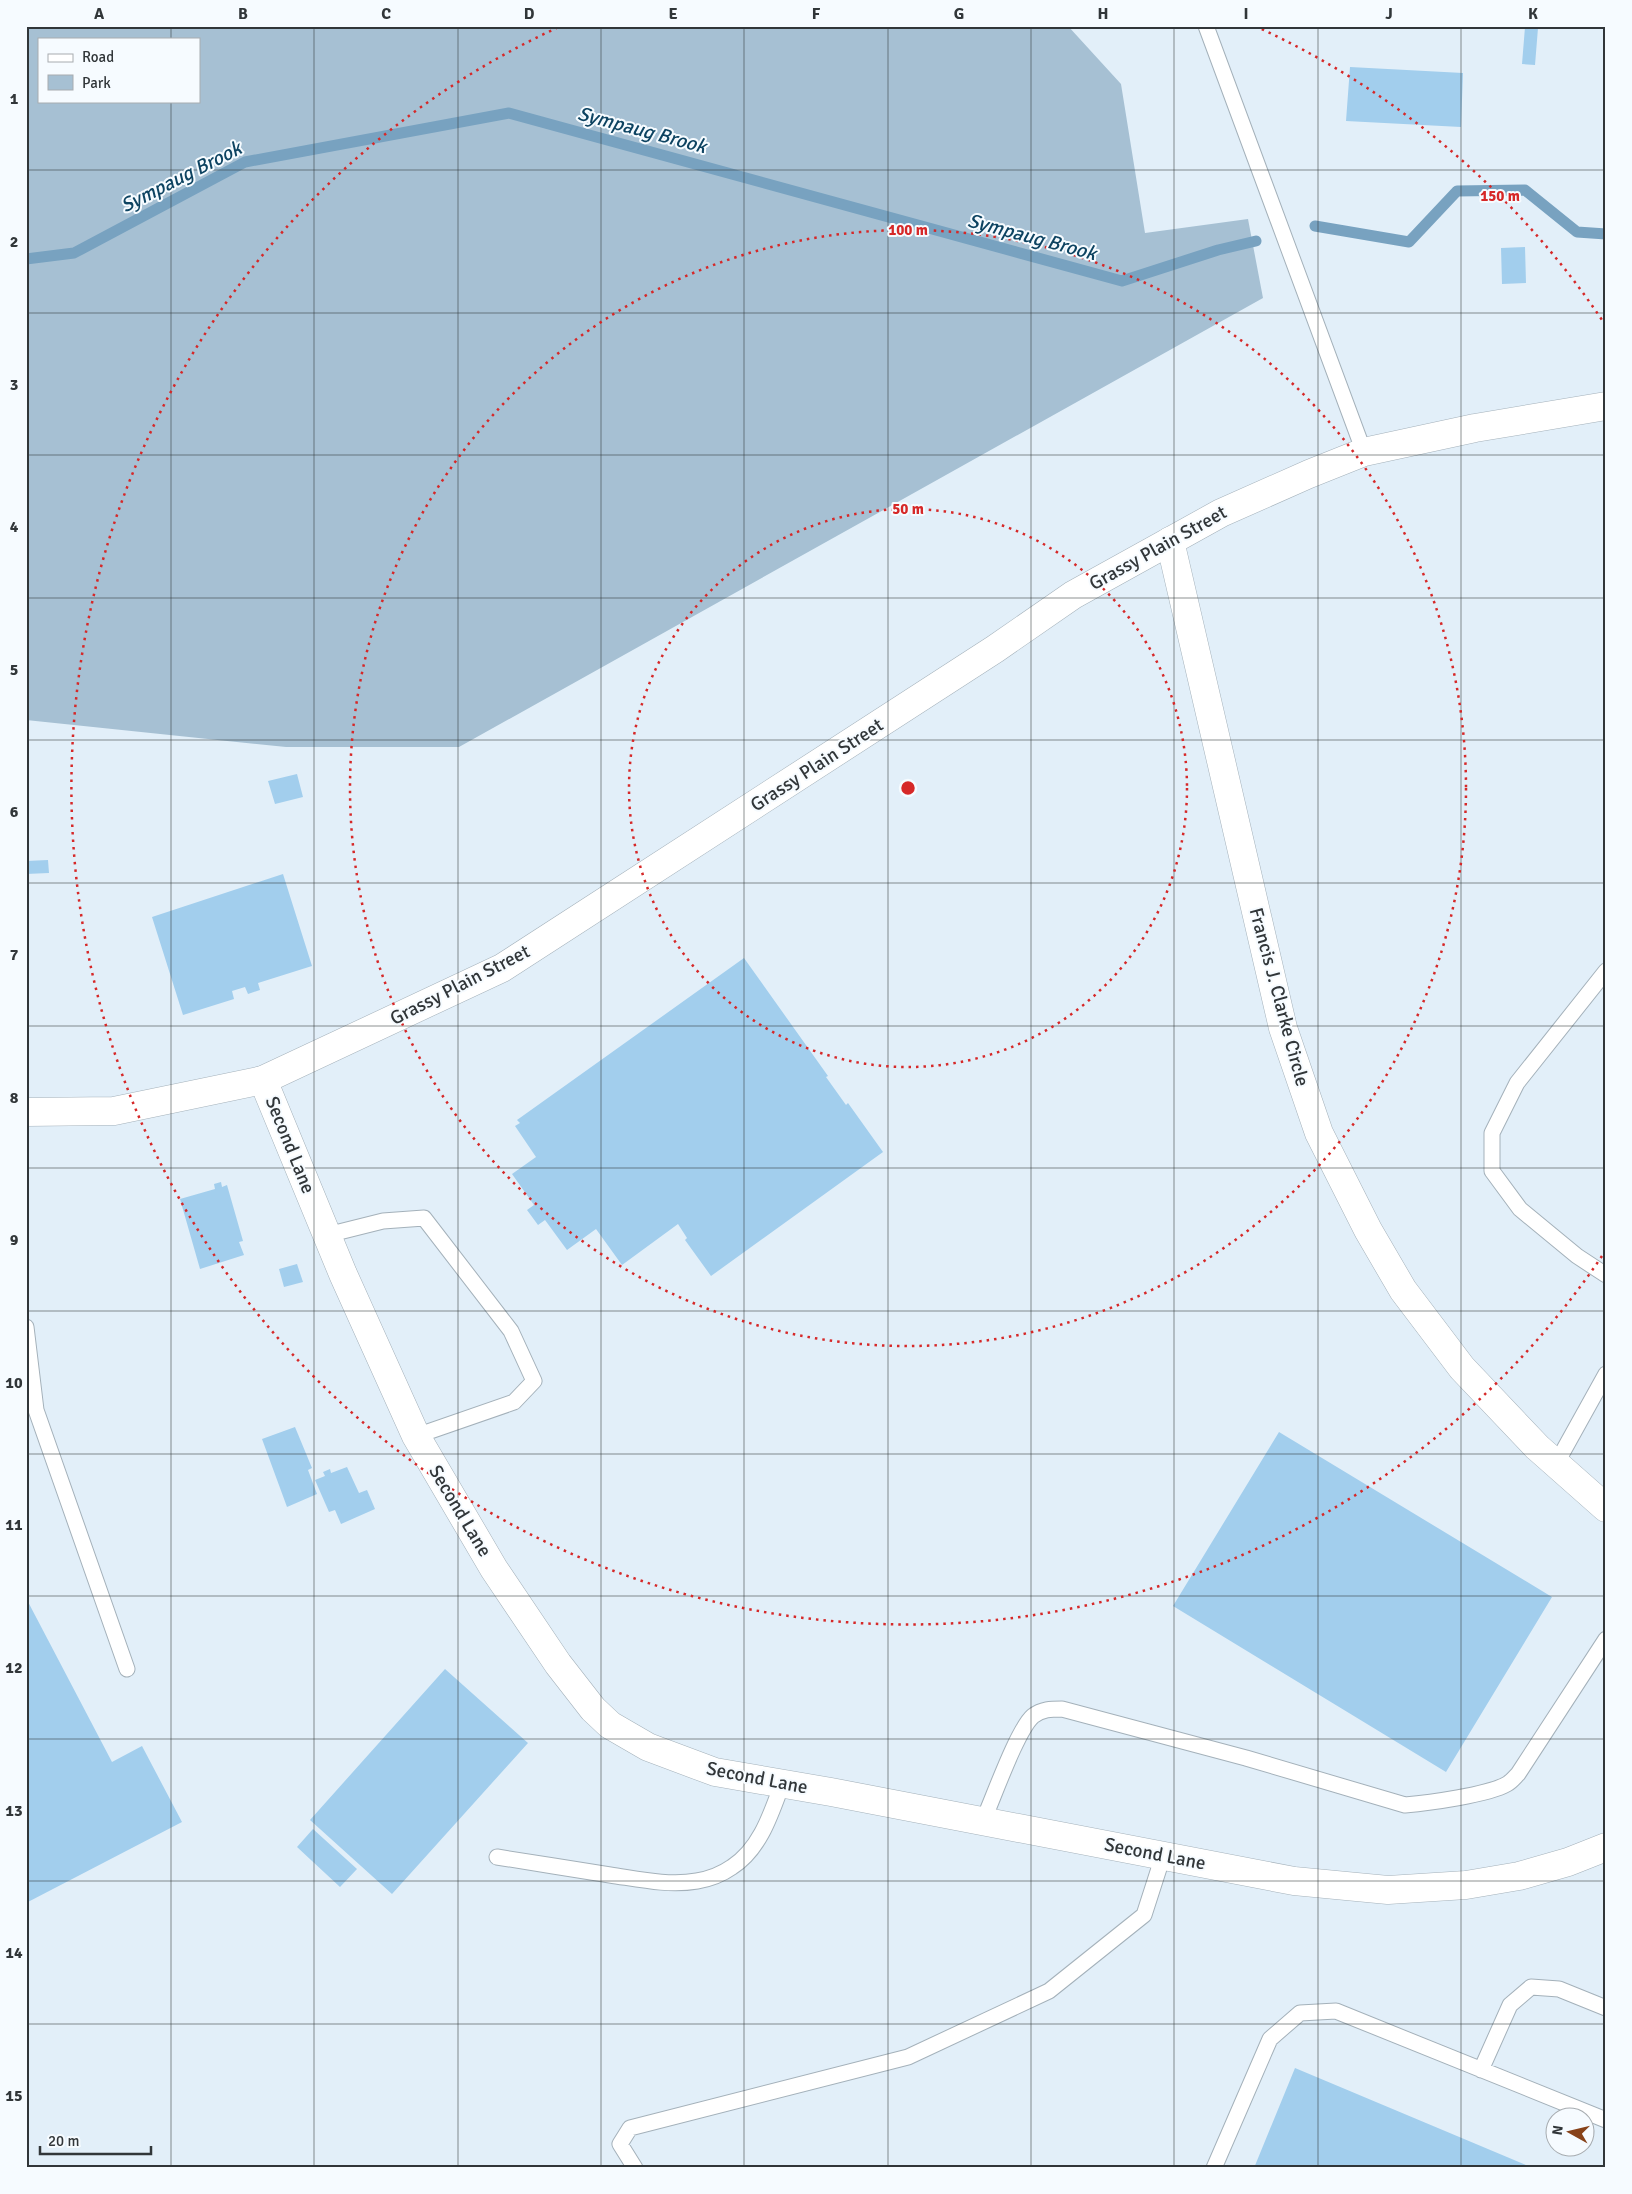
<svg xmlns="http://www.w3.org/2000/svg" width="1632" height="2194" viewBox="0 0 1632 2194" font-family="Signika,sans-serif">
  <rect width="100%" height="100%" fill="#e2eff9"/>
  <!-- green -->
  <path fill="#a6c0d3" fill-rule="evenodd" d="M26 26H1068L1121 84 1145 233 1248 219 1263 298 459 747H286L26 720ZM39 39H199V101H39Z"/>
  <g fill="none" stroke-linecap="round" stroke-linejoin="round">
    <!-- stream -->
    <path stroke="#78a2c0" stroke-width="11" d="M1315 226 1409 242 1457 191 1525 190 1577 232 1606 234
      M26 259 74 253 245 162 509 113 1122 281 1218 250 1256 241"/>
  </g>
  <!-- building -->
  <path fill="#a2ceed" d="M1525 27 1538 28 1535 65 1522 64Z
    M1350 67 1463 73 1461 127 1346 121Z
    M1525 247 1526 283 1502 284 1501 248Z
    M297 774 303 797 275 804 268 781Z
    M48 860 49 873 26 874V861Z
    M283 874 312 966 258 983 260 990 248 994 245 987 232 991 234 999 183 1015 152 917Z
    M744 958 828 1076 826 1077 846 1105 848 1103 883 1152 711 1276 685 1240 687 1238 678 1224 622 1265 596 1229 567 1250 545 1220 538 1225 527 1210 534 1205 512 1174 536 1157 515 1126 520 1123 517 1120Z
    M221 1182 222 1187 227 1185 243 1241 239 1242 244 1255 200 1269 180 1199 215 1189 214 1184Z
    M297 1264 303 1282 284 1287 279 1269Z
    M295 1427 312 1468 308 1470 317 1494 287 1507 262 1439Z
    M1279 1432 1552 1597 1446 1772 1173 1606Z
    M347 1467 359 1493 367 1490 375 1509 341 1524 335 1510 329 1512 315 1480 325 1476 323 1472 330 1469 331 1473Z
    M26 1598 112 1762 142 1746 182 1822 26 1903Z
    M445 1669 528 1743 392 1894 310 1820Z
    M313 1829 357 1869 340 1887 297 1847Z
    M1295 2068 1533 2168H1254Z"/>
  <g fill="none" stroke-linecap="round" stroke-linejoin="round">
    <defs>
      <path id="service" d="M1206 26 1364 452
        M1606 971 1517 1083 1492 1133V1171L1520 1209 1577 1256 1606 1275
        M327 1235 383 1221 424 1218 511 1331 534 1381 514 1402 416 1436
        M26 1327 36 1410 127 1669
        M1556 1464 1606 1374
        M983 1821C993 1799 1017 1730 1033 1716 1042 1709 1051 1709 1062 1709L1246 1758 1405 1805C1428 1803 1488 1795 1507 1784 1511 1782 1515 1777 1518 1774L1606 1639
        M497 1857C535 1863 572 1869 610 1875 638 1879 668 1886 697 1881 709 1879 722 1874 732 1867 760 1849 771 1814 782 1784
        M1481 2070 1510 2005 1531 1987 1559 1989 1606 2008
        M635 2168 620 2144 630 2128 908 2057 1049 1991 1144 1915 1163 1856
        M1214 2168 1270 2039 1300 2013 1336 2011 1606 2120"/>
      <path id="minor" d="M1170 541 1283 1028 1319 1133 1368 1230 1403 1290 1462 1368 1537 1447 1606 1508
        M263 1080 343 1274 416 1436 494 1569 558 1664 593 1709 610 1725 648 1747 715 1772 831 1792 1294 1881 1388 1890 1466 1885 1519 1876 1568 1862 1606 1847"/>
      <path id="secondary" d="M26 1112 114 1111 263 1080 502 968 995 649 1073 595 1221 513 1309 474 1364 452 1475 428 1606 406"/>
    </defs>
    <!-- service casing -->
    <use href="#service" stroke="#a4b1ba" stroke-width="17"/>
    <!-- minor casing -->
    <use href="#minor" stroke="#a4b1ba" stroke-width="29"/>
    <!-- secondary casing -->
    <use href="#secondary" stroke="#a4b1ba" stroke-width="29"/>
    <!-- service -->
    <use href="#service" stroke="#fff" stroke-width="15"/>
    <!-- minor -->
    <use href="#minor" stroke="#fff" stroke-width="28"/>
    <!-- secondary -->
    <use href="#secondary" stroke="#fff" stroke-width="28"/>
  </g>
  <!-- grid -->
  <path fill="none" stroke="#313639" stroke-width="1" stroke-opacity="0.55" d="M171 26V39M314 26V2168M458 26V2168M601 26V2168M744 26V2168M888 26V2168M1031 26V2168M1174 26V2168M1318 26V2168M1461 26V2168M171 101V2168M26 170H1606M26 313H1606M26 455H1606M26 598H1606M26 740H1606M26 883H1606M26 1026H1606M26 1168H1606M26 1311H1606M26 1454H1606M26 1596H1606M26 1739H1606M26 1881H1606M26 2024H1606"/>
  <!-- distance rings -->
  <g fill="none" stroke="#d62828" stroke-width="2.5" stroke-dasharray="2.5 5">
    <circle cx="908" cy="788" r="279"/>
    <circle cx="908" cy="788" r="558"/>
    <path d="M1602 1256A837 837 0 1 1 561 26M1255 26A837 837 0 0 1 1602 320"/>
  </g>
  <g text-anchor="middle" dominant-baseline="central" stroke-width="4" stroke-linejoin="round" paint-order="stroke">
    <!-- street labels -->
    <g font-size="19" fill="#313639" stroke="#f6fbff">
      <text transform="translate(1158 548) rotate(-29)">Grassy Plain Street</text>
      <text transform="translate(817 765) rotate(-33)">Grassy Plain Street</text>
      <text transform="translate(460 985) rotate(-27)">Grassy Plain Street</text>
      <text transform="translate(1279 997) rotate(75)">Francis J. Clarke Circle</text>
      <text transform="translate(290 1145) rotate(68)">Second Lane</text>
      <text transform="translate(460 1511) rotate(59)">Second Lane</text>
      <text transform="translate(757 1778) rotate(11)">Second Lane</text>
      <text transform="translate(1155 1854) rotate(11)">Second Lane</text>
    </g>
    <!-- water labels -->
    <g font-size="20" font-style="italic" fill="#0d4361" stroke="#f6fbff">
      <text transform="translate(642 130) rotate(15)">Sympaug Brook</text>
      <text transform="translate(181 177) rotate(-27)">Sympaug Brook</text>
      <text transform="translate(1032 237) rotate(15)">Sympaug Brook</text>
    </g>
  </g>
  <circle cx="908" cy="788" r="8" fill="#d62828" stroke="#f6fbff" stroke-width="2.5"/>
  <g font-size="15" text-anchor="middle" font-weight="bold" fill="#d62828" stroke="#f6fbff" stroke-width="4" stroke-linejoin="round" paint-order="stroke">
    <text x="1500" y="201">150 m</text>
    <text x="908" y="235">100 m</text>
    <text x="908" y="514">50 m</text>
  </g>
  <!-- border -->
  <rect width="1632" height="2194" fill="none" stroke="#f6fbff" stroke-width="55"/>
  <!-- legend -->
  <rect x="38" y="38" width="162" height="65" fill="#f6fbff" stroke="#a7acb0"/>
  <rect x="48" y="54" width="25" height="8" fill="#ffffff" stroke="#a7acb0"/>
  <text x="82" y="62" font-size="15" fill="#313639">Road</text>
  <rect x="48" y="75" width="25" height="15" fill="#a6c0d3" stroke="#a7acb0"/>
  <text x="82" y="88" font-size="15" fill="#313639">Park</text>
  <!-- north arrow -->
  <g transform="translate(1570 2132) rotate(278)"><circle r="24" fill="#f6fbff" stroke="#a7acb0"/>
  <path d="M0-4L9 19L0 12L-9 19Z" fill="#874219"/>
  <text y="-8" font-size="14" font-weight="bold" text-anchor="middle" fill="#313639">N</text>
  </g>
  <!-- scale -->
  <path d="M40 2146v8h111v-8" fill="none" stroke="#313639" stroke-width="2.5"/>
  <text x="48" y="2146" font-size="15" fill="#313639" stroke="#f6fbff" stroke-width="4" paint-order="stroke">20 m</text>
  <rect x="28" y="28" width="1576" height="2138" fill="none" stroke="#313639" stroke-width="2"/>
  <g font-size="16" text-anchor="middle" font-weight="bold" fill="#313639">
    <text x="99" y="19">A</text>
    <text x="243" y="19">B</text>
    <text x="386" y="19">C</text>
    <text x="529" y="19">D</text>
    <text x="673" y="19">E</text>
    <text x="816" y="19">F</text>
    <text x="959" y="19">G</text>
    <text x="1103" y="19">H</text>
    <text x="1246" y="19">I</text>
    <text x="1389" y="19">J</text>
    <text x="1533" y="19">K</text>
    <text x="14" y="104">1</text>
    <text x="14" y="247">2</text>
    <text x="14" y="390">3</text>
    <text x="14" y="532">4</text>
    <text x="14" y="675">5</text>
    <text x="14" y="817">6</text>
    <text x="14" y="960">7</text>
    <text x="14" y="1103">8</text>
    <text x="14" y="1245">9</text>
    <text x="14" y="1388">10</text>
    <text x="14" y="1530">11</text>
    <text x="14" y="1673">12</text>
    <text x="14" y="1816">13</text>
    <text x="14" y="1958">14</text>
    <text x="14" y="2101">15</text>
  </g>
</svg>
